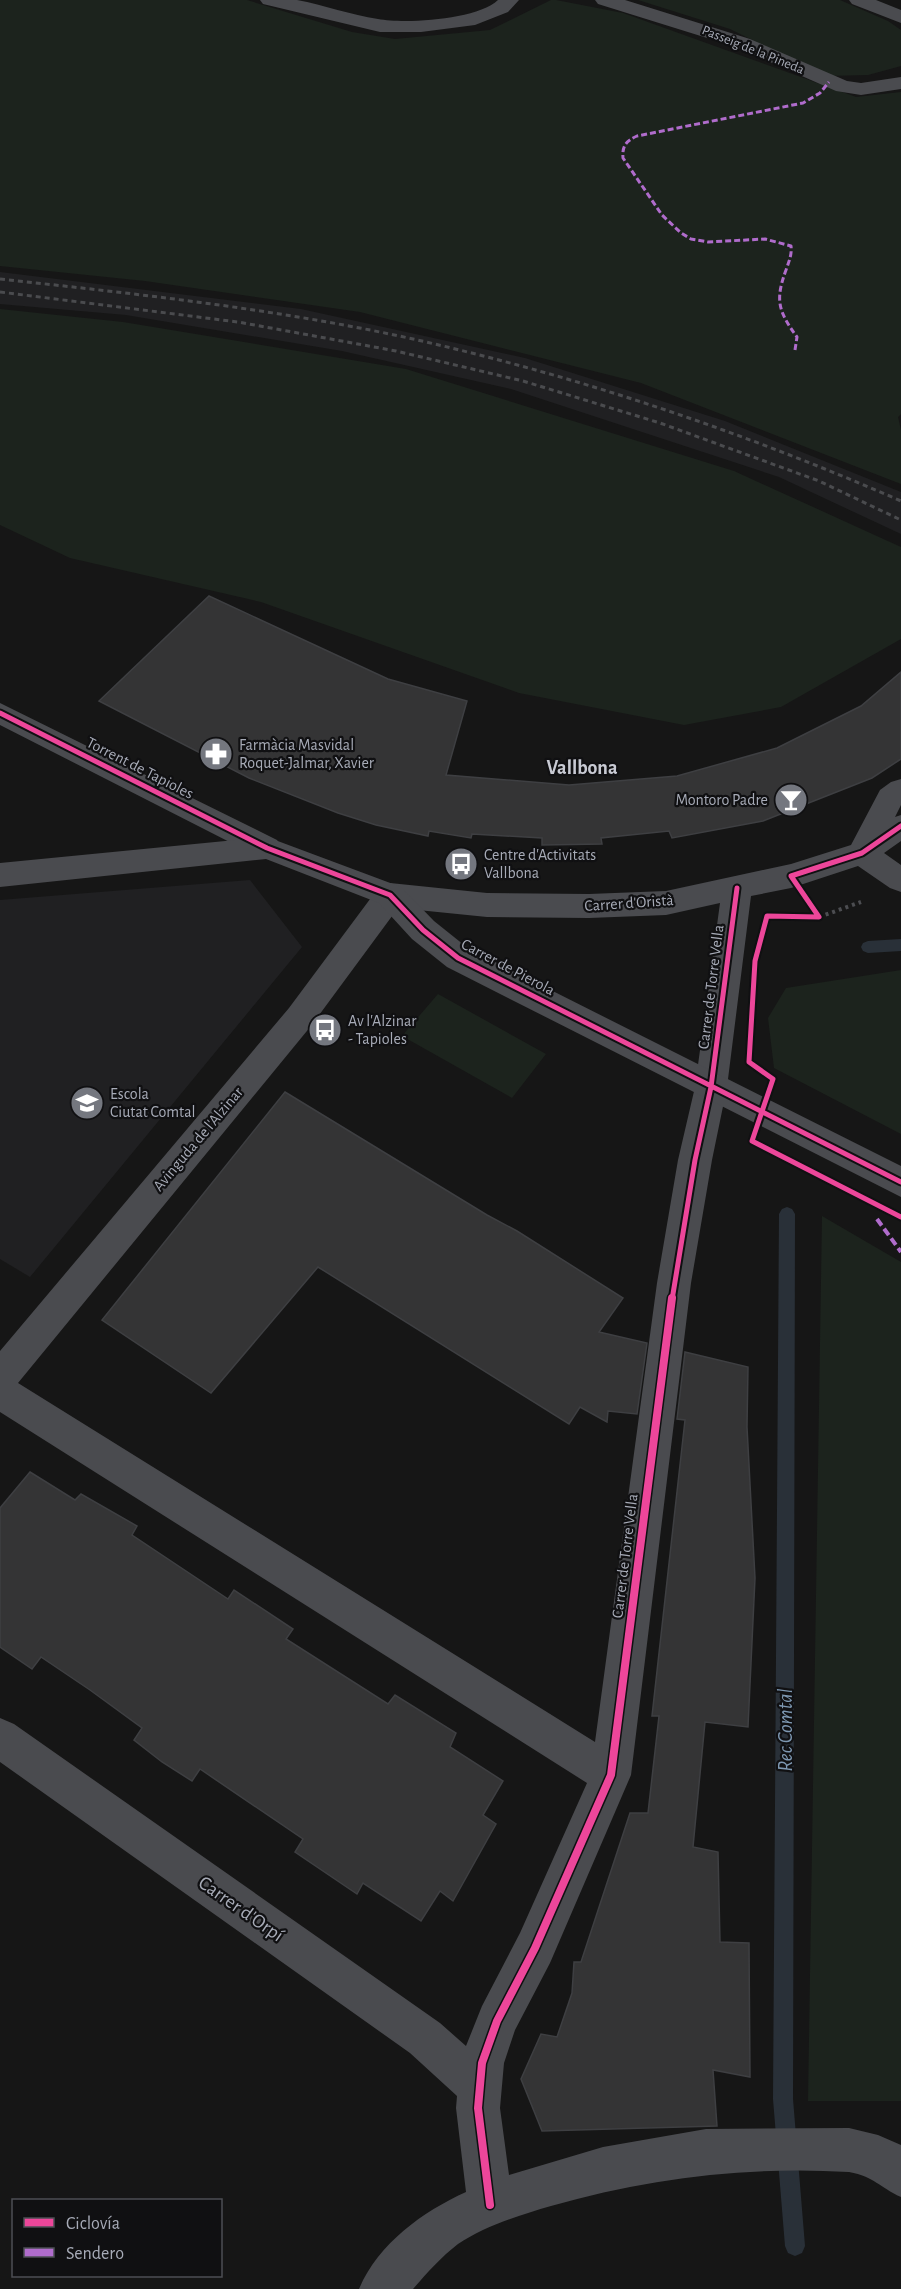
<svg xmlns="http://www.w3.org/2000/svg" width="901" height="2289" viewBox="0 0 901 2289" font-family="'Alegreya Sans',sans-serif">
  <rect width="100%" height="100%" fill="#161616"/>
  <!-- built -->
  <path fill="#202022" d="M0 272 301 309 525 358 725 421 901 492V534L779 477 511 389 342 351 126 315 0 304Z
    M250 880 302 947 30 1277 0 1259V900Z"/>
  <!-- green -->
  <path fill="#1c231d" d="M0 0H247L352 32 395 39 490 30 551 0H556L623 13 856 97 901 92V414L898 417 901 430V484L641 383 360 312 145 281 0 266Z
    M638 0H840L888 21 901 30V66L868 75 825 76 730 29Z
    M0 309 123 322 406 369 734 471 901 547V639L781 707 684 725 519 693 261 602 70 558 0 525Z
    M901 970V1134L774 1068 768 1018 786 988Z
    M438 994 546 1054 512 1098 402 1036Z
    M822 1216 901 1262V2101H808Z"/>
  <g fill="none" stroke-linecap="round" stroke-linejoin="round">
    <!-- stream -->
    <path fill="#293038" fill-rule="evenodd" d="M901 939V951L868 953 863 951 861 947 863 943 868 941Z
      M787 1207 792 1209 795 1214 793 2099 805 2246 802 2253 795 2256 788 2253 785 2246 773 2099 779 1214 782 1209Z"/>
  </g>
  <!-- building -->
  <path fill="#343435" stroke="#3e3f42" stroke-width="1.5" d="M209 596 388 679 467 701 446 775 569 785 677 776 777 748 861 706 901 672V759L872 778 763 821 672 838 669 831 601 838 602 844 542 845V838L472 834 471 838 429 831 428 836 376 825 338 813 249 778 99 701Z
    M285 1092 487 1215 517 1231 623 1298 599 1332 647 1343 637 1414 608 1411 607 1422 580 1407 569 1424 318 1267 211 1393 102 1320Z
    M685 1352 748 1367 747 1427 755 1578 748 1727 705 1722 693 1847 718 1852 720 1942 749 1943 750 2077 713 2070 717 2126 542 2131 521 2079 541 2034 557 2037 572 1993 574 1962H581L630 1813H648L659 1716H652L685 1420 677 1419Z
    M30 1472 75 1500 81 1494 137 1526 132 1535 228 1599 234 1590 293 1629 286 1639 388 1704 395 1695 456 1733 450 1747 503 1781 483 1815 496 1824 453 1901 440 1891 421 1921 363 1883 357 1894 295 1852 303 1839 200 1769 192 1781 162 1762 134 1740 142 1728 90 1690 41 1657 32 1669 0 1647V1508Z"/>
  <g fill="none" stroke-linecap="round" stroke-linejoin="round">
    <!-- path -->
    <path stroke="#4c4d51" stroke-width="4" stroke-dasharray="3 4" stroke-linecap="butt" d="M819 917 861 902"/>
    <!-- minor -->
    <path fill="#4a4b4f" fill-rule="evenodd" d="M260 0C272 0 285 0 297 0 324 5 351 15 378 19 405 24 477 20 498 0H519L508 12 475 25 421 32H380L263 4Z
      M595 0H625L750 39 847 81 861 83 901 77V89L861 95 836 91 736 47 598 4Z
      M849 0H876L901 10V23L852 4Z
      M0 703 277 840 282 848 277 856 267 859 257 856 0 725Z
      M901 779V805L895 817 901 815V841L884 853 901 865V892L890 888 858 866 791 888 751 896 727 1087 712 1160 691 1283 631 1775 550 1963 515 2030 504 2063 500 2108 509 2175 603 2147 706 2129 849 2128 878 2135 901 2145V2197C879 2187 875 2177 849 2172 748 2166 648 2178 551 2206 520 2215 485 2226 458 2244 441 2257 427 2273 413 2289H359C378 2244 422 2212 466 2192L456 2108 457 2096 410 2053 0 1762V1718L14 1724 440 2023 466 2046 482 2006 520 1933 587 1783 0 1412V1351L289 1008 379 887 390 883 487 893 589 894 666 891 791 864 851 845 880 790 891 782ZM720 903 695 1087 678 1160 657 1283 595 1742 18 1383 311 1026 398 908 487 917 589 918 666 915Z"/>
    <!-- tertiary -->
    <path fill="#4a4b4f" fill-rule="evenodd" d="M267 837 401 887 434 921 469 949 901 1166V1197L447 967 412 939 379 903 266 859 0 887V863Z"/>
    <!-- rail -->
    <path stroke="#4a4b4e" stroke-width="3" stroke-dasharray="5 4" stroke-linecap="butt" d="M0 279C138 294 277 309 413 339 581 377 743 432 901 501
      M0 292 238 322 396 351 523 381 660 423 819 481 901 520"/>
    <!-- quiet-far1 -->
    <path stroke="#b06ccc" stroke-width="3" stroke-dasharray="6 3" stroke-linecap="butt" d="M795 350 797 337C778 311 775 300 786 270 789 261 792 255 791 246L765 239 708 242 691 239 681 233 662 215 623 158C622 146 626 141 637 136L803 103 820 93 829 82"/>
    <!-- quiet -->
    <path stroke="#b06ccc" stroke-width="4" stroke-dasharray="8 4" stroke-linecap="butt" d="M877 1219 901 1252"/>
    <defs>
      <path id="cycleway-far1" d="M0 713 267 848 390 895 423 930 458 958 901 1182
        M901 826 862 853 791 876 819 917 767 916 755 961 749 1062 773 1079 752 1141 901 1217
        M672 1300 695 1160 711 1087 737 888"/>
      <path id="cycleway" d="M490 2205 478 2108 482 2063 497 2021 535 1948 611 1775 672 1298"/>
    </defs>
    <!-- cycleway-far1 casing -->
    <use href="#cycleway-far1" stroke="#101012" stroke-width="9"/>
    <!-- cycleway casing -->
    <use href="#cycleway" stroke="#101012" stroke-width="11"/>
    <!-- cycleway-far1 -->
    <use href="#cycleway-far1" stroke="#ed469a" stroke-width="5"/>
    <!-- cycleway -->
    <use href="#cycleway" stroke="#ed469a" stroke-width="8"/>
  </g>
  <!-- icons -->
  <defs>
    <symbol id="pharmacy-disc" viewBox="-11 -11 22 22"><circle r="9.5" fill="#74777f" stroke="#101012"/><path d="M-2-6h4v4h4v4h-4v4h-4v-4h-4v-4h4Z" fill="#fff"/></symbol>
    <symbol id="bar-disc" viewBox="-11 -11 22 22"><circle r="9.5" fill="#74777f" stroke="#101012"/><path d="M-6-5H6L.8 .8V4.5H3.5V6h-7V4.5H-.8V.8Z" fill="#fff"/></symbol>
    <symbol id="bus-disc" viewBox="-11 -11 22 22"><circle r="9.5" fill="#74777f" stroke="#101012"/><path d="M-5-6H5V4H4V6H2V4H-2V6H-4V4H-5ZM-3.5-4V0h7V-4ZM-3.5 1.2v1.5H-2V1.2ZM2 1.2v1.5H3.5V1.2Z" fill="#fff"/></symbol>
    <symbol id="school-disc" viewBox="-11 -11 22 22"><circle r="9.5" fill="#74777f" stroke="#101012"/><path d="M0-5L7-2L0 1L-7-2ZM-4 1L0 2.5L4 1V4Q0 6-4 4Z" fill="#fff"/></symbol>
  </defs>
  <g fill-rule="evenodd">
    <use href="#pharmacy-disc" x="197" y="735" width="38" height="38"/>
    <use href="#bar-disc" x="772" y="781" width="38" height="38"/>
    <use href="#bus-disc" x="442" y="845" width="38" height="38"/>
    <use href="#bus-disc" x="306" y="1011" width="38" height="38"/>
    <use href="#school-disc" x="68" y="1084" width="38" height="38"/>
  </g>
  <g text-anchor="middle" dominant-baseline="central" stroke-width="4.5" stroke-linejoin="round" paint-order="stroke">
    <!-- far-street labels -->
    <g font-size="14" fill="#a7abb7" stroke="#101012">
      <text transform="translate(753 50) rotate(22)">Passeig de la Pineda</text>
    </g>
    <!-- poi labels -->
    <g font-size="16" fill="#a7abb7" stroke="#101012" text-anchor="start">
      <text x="239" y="745">Farmàcia Masvidal<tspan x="239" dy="18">Roquet-Jalmar, Xavier</tspan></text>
      <text x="768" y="800" text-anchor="end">Montoro Padre</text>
      <text x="484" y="855">Centre d'Activitats<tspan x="484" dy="18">Vallbona</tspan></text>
      <text x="348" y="1021">Av l'Alzinar<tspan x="348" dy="18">- Tapioles</tspan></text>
      <text x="110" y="1094">Escola<tspan x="110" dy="18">Ciutat Comtal</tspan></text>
    </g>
    <!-- street labels -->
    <g font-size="16" fill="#a7abb7" stroke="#101012">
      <text transform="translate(140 768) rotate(27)">Torrent de Tapioles</text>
      <text transform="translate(629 903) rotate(-4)">Carrer d'Oristà</text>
      <text transform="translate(508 967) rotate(28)">Carrer de Pierola</text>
      <text transform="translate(711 987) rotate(-83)">Carrer de Torre Vella</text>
      <text transform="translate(198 1139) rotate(-50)">Avinguda de l'Alzinar</text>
      <text transform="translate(625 1556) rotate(-83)">Carrer de Torre Vella</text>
    </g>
    <!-- quarter labels -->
    <g font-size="20" font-weight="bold" fill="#c8cad3" stroke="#101012">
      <text x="582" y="768">Vallbona</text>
    </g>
    <!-- near-street labels -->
    <g font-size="20" fill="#a7abb7" stroke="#101012">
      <text transform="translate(241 1909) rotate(35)">Carrer d'Orpí</text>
    </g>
    <!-- near-water labels -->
    <g font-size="21" font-style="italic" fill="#7e98b2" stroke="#101012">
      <text transform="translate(785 1730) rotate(-90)">Rec Comtal</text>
    </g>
  </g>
  <!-- legend -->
  <rect x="12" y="2199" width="210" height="78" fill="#101012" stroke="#4c4e54" stroke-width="1.5"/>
  <rect x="24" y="2218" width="30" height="9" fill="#ed469a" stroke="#4c4e54" stroke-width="1.5"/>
  <text x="66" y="2229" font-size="18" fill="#a7abb7">Ciclovía</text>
  <rect x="24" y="2248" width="30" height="9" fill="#b06ccc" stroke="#4c4e54" stroke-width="1.5"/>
  <text x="66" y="2259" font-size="18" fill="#a7abb7">Sendero</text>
</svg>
